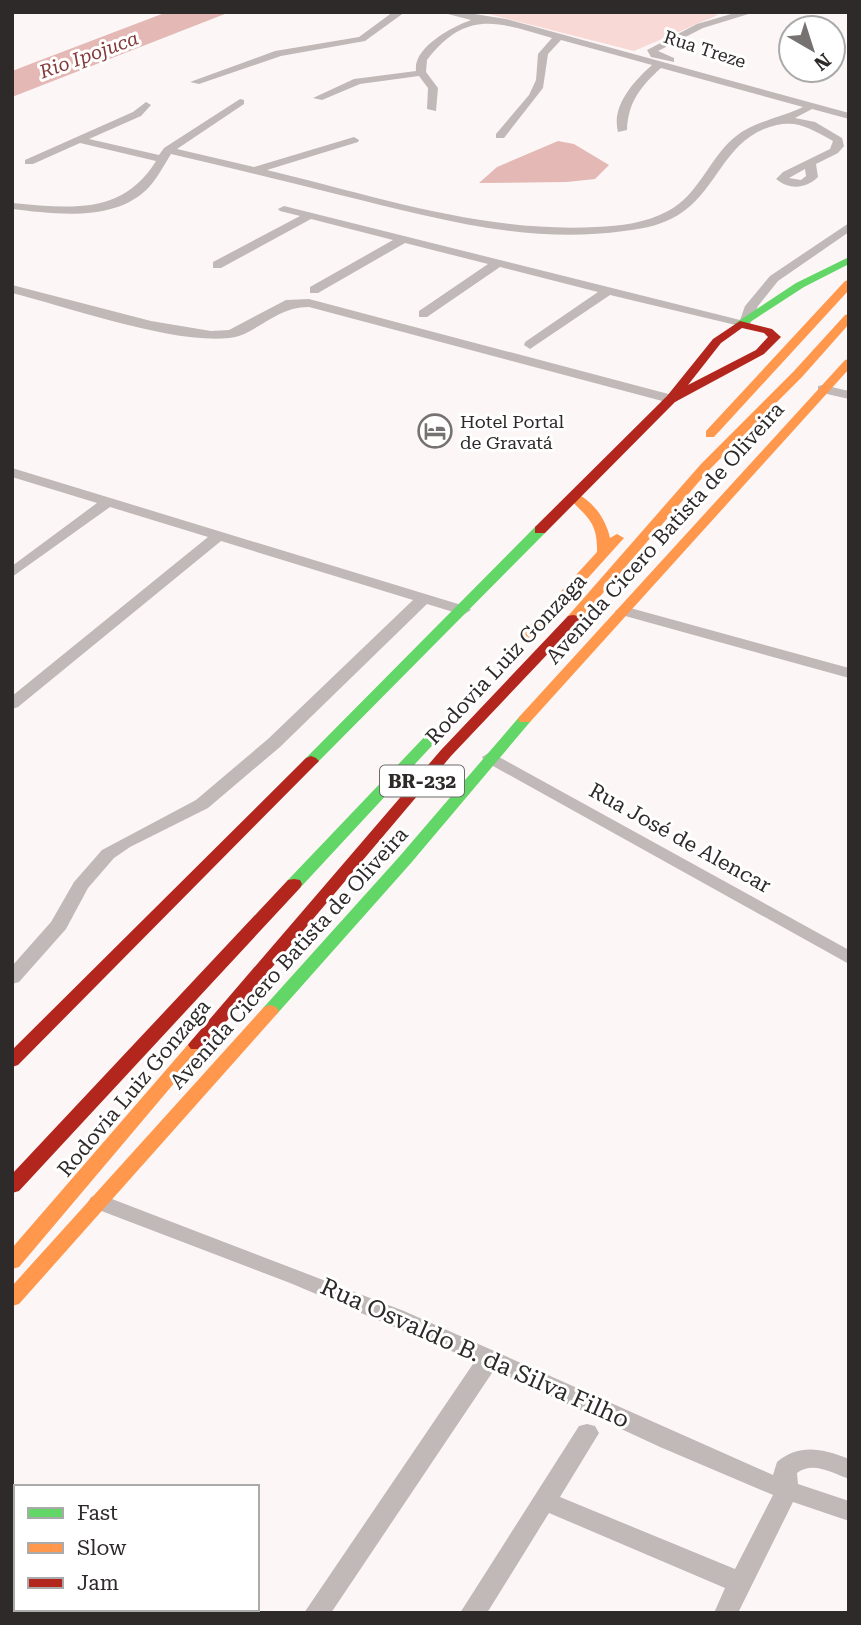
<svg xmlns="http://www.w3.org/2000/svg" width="861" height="1625" viewBox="0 0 861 1625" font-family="'Roboto Serif',serif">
  <rect width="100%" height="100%" fill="#fcf7f6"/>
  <!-- green -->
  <path fill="#f8d9d6" d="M481 12H708L718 15 634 51Z"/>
  <!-- water -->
  <path fill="#e4b9b5" d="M167 12H230L12 97V71Z
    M558 141 574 144 609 165 595 179 567 182 479 183 497 167Z"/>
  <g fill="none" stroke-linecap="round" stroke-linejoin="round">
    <!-- street -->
    <path fill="#c1b9b8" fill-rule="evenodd" d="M393 12H405L365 41 281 56 199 84 190 82 275 51 359 37Z
      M440 12H462L506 19 849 113V119L812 109 795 118 815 122 842 138 844 146 838 153 816 164 818 177C806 189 789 190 776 179L783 172 830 149 833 141C808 127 793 117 764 129 725 145 716 188 684 211 667 224 644 229 624 231 526 245 431 217 336 194 281 180 226 167 171 154 164 165 158 177 150 186 117 223 55 214 12 209V203C70 208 122 216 156 161L80 143 33 164H25V160L133 112 146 102 151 105 141 116 89 139 159 155 164 148 240 99 244 100V104L177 149 254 167 354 137 359 140 358 142 267 170C375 196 484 233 596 227 620 226 646 223 668 211 699 195 709 158 735 137 754 121 781 118 803 107L661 68C641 86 628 102 627 130L618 132C611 106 634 81 652 65L561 40 548 54 543 88 504 138H496V134L529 95 536 80 538 54 552 38C500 23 467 8 427 60L426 72 438 88 436 111 427 109 428 88 419 76 360 84 322 100 313 98 354 79 416 71C413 47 452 27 471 20ZM805 169 806 176 801 180 789 178Z
      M738 12H755L703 28 658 51 674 58V62L651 57 647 50 697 24Z
      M284 206 740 320 745 306 770 276 849 223V232L778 281 758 306 750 324 744 327 610 295 530 349 524 345 525 342 598 292 500 267 427 317H419V311L488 264 405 243 318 293H310V287L393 240 311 219 221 268H213V262L300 216 280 211 278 209Z
      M12 285 151 321 211 331 229 330 286 300 309 299 676 396 678 399 676 402H666L309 307C274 307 257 335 229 338 172 344 71 308 12 293Z
      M823 385 849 391V399L818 392V386Z
      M12 468 468 607 471 610 463 615 427 604 280 747 208 808 130 847 114 858 88 888 66 929 19 982 12 984V966L51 922 74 882 102 850 196 800 268 739 413 600 221 541 18 707 12 709V696L208 537 110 507 12 577V566L97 503 12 477Z
      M623 606 849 668V678L618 614 615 611Z
      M490 752 849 950V964L484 761 482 757Z
      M99 1194 404 1311 773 1475 777 1462C800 1443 823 1449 849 1459V1479C832 1473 813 1461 797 1473L798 1484 849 1501V1521L793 1502 738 1613H714L725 1588 549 1513 487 1613H460L579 1426 587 1424 595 1426 599 1433 560 1497 735 1569 773 1495 660 1447 494 1370 331 1613H304L475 1361 290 1283 91 1207 88 1202 91 1197Z"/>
    <!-- fast -->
    <path fill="#63d668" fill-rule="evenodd" d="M849 257V264L804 287 744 326 734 324 796 283Z
      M540 526 545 527V533L316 764H306L303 761 306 758 535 527Z
      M525 715 532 719 530 722 411 863 276 1015H264L261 1011 264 1007 399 857 520 716Z
      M436 728 441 730 444 733 441 736 300 888H288L286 884 288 880 431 730Z"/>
    <!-- slow -->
    <path fill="#ff974d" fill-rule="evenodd" d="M849 280V290L714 437H706V431L845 281Z
      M849 314V324L802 377 709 470 578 622H568L566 619 568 616 701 464 794 371 845 315Z
      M849 359V369L530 722H520L518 719 520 716 845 360Z
      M574 493C592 499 606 519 610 538L617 534 624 538 532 640H522L520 637 522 634 597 552C598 521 586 517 568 497Z
      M270 1005 276 1007 279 1011 276 1015 19 1304 12 1306V1286L264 1007Z
      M197 1039 203 1041 206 1045 203 1049 19 1267 12 1269V1248L191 1041Z"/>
    <!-- jam -->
    <path fill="#b3261e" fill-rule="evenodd" d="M740 321 772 329 781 337 764 354 675 402 545 533H535V527L667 396 713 339ZM742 328 764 333 768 337 756 350 688 385 721 343Z
      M573 615 578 616 580 619 578 622 451 756 203 1049H191L188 1045 191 1041 441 750 568 616Z
      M311 756 316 758 319 761 316 764 18 1065 12 1067V1050L306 758Z
      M294 879 300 880 302 884 300 888 19 1191 12 1193V1174L288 880Z"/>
  </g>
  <!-- icons -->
  <defs>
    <symbol id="hotel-ring" viewBox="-11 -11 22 22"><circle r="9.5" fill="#fff" stroke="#767271" stroke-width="1.5"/><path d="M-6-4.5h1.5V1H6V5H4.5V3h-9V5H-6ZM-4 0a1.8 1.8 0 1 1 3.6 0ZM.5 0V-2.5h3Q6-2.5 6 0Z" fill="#767271"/></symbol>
  </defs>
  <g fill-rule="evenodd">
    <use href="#hotel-ring" x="416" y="412" width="38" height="38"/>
  </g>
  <g text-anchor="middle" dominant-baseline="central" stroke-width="6" stroke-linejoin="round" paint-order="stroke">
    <!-- far-street labels -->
    <g font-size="18" fill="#2e2a2a" stroke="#fff">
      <text transform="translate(705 49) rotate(18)">Rua Treze</text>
    </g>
    <!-- far-poi labels -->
    <g font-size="18" fill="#2e2a2a" stroke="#fff" text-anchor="start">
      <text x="460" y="421">Hotel Portal<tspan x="460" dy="21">de Gravatá</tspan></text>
    </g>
    <!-- far-water labels -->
    <g font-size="19" font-style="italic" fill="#833a38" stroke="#fff">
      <text transform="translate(89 55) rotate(-20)">Rio Ipojuca</text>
    </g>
    <!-- shield labels -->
    <rect fill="#fff" stroke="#6d6a6a" stroke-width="2" x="380" y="765.5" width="84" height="31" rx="5"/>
    <g font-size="19" font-weight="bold" fill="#2e2a2a">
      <text x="422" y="781">BR-232</text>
    </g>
    <!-- street labels -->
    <g font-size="21" fill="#2e2a2a" stroke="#fff">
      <text transform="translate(665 533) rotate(-48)">Avenida Cicero Batista de Oliveira</text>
      <text transform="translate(506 659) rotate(-47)">Rodovia Luiz Gonzaga</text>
      <text transform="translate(680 838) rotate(29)">Rua José de Alencar</text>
      <text transform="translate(289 958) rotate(-48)">Avenida Cicero Batista de Oliveira</text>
      <text transform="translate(134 1088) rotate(-50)">Rodovia Luiz Gonzaga</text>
    </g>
    <!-- near-street labels -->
    <g font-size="24" fill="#2e2a2a" stroke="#fff">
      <text transform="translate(475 1353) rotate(24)">Rua Osvaldo B. da Silva Filho</text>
    </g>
  </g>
  <!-- border -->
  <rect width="861" height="1625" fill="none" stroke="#2e2a2a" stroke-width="28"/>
  <!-- legend -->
  <rect x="14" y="1485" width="245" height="126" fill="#ffffff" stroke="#abaaaa" stroke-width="2"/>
  <rect x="28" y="1508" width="35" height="10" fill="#63d668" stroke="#abaaaa" stroke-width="2"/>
  <text x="77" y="1520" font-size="21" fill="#2e2a2a">Fast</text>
  <rect x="28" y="1543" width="35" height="10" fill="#ff974d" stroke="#abaaaa" stroke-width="2"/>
  <text x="77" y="1555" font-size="21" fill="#2e2a2a">Slow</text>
  <rect x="28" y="1578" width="35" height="10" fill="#b3261e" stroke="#abaaaa" stroke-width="2"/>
  <text x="77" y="1590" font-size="21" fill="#2e2a2a">Jam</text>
  <!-- north arrow -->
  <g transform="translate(812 49) rotate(141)"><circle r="33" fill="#ffffff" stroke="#abaaaa" stroke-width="2"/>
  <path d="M0-5L12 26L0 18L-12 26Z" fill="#767271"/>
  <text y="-10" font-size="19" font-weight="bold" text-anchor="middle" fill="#2e2a2a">N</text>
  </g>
</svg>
